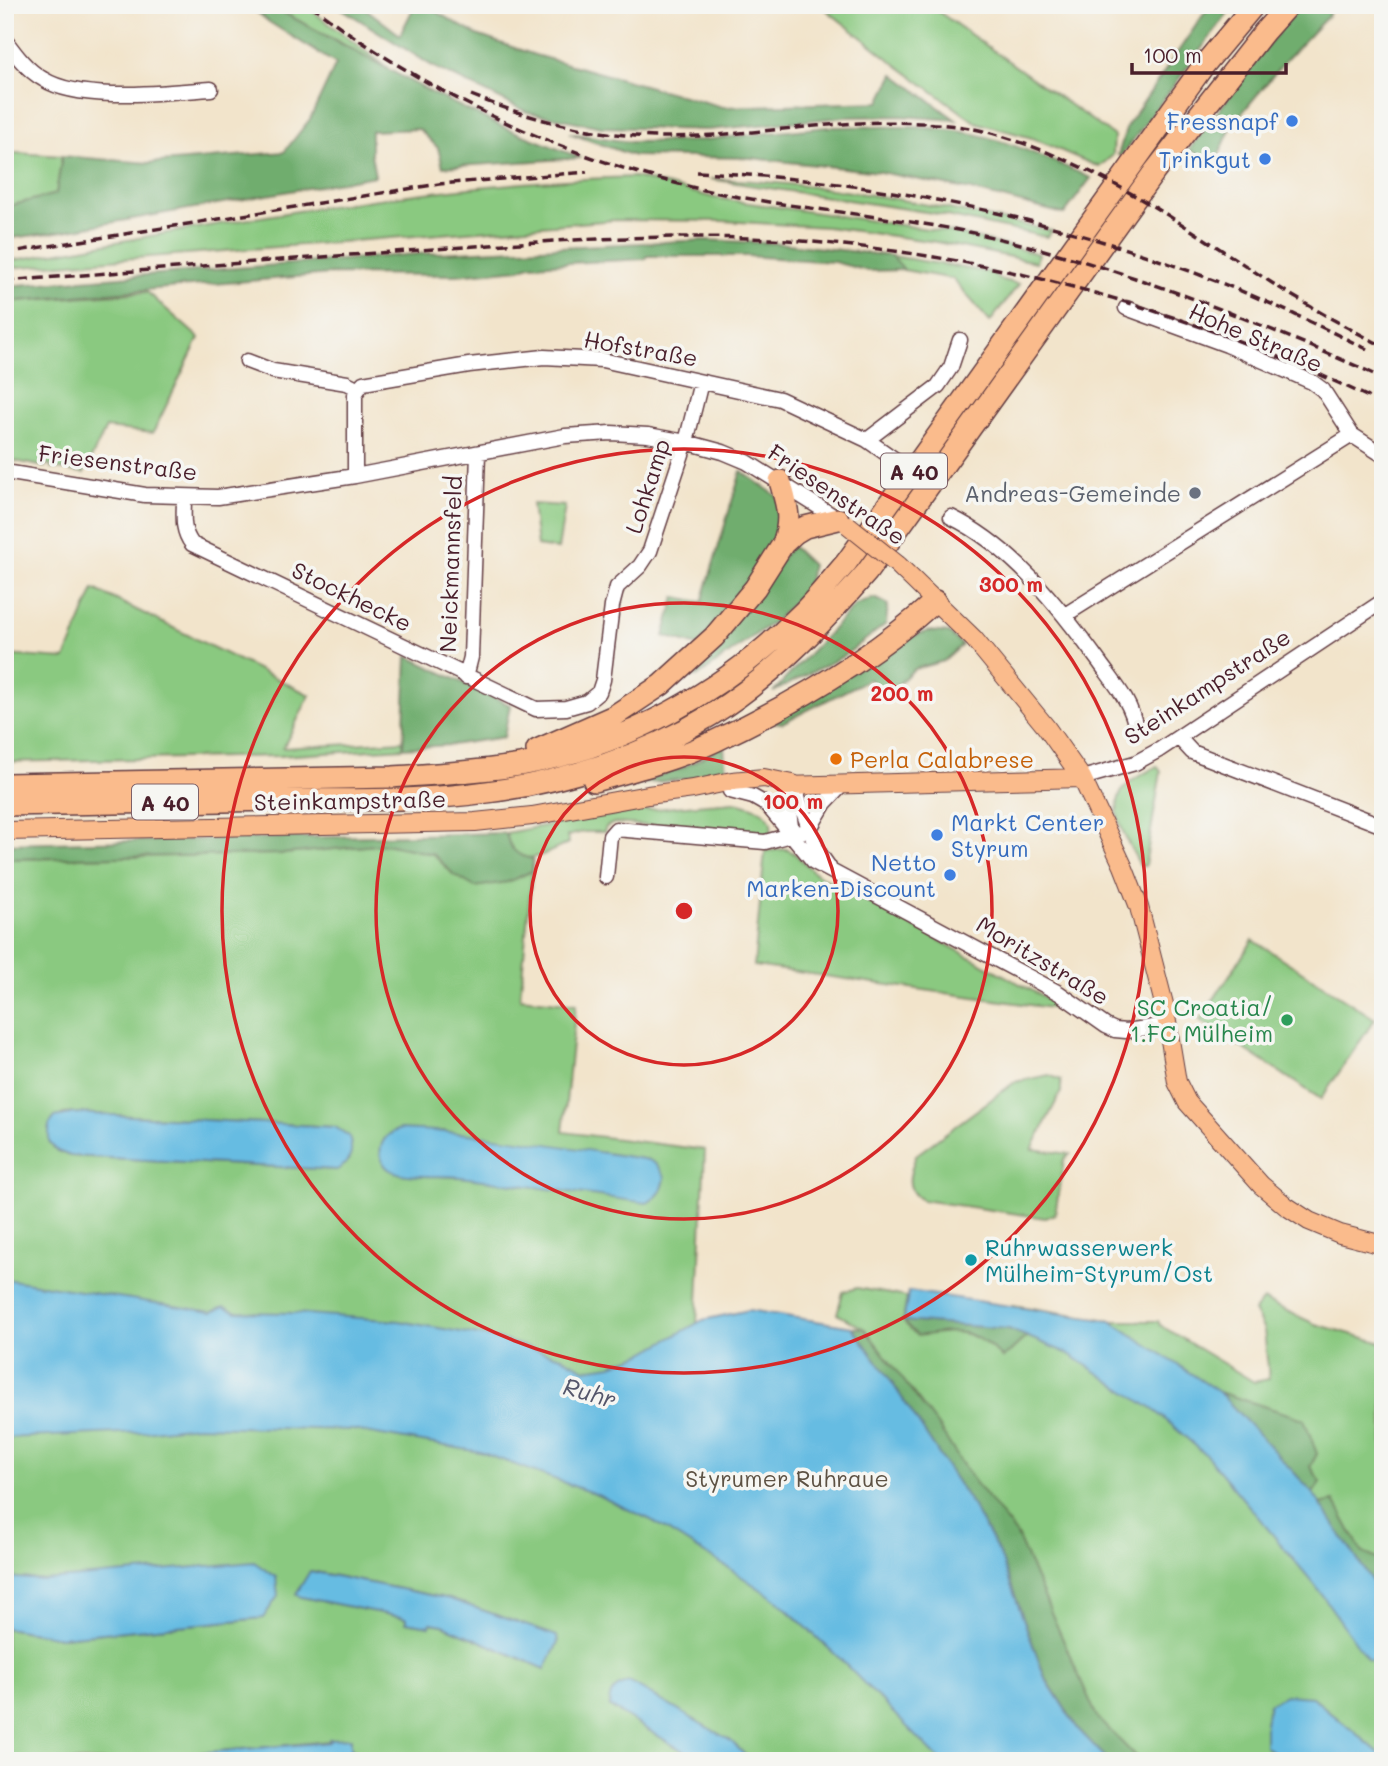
<svg xmlns="http://www.w3.org/2000/svg" width="1388" height="1766" viewBox="0 0 1388 1766" font-family="Mali,sans-serif">
  <rect width="100%" height="100%" fill="#f6f6f2"/>
  <filter id="ink" filterUnits="userSpaceOnUse"><feTurbulence type="fractalNoise" baseFrequency=".0143" numOctaves="2"/><feDisplacementMap in="SourceGraphic" scale="14" xChannelSelector="R" yChannelSelector="G"/><feConvolveMatrix kernelMatrix="1 2 1 2 8 2 1 2 1" color-interpolation-filters="sRGB"/></filter>
  <filter id="wash" filterUnits="userSpaceOnUse"><feTurbulence type="fractalNoise" baseFrequency=".00686" numOctaves="4" result="noise"/><feDisplacementMap in="SourceGraphic" scale="28" xChannelSelector="R" yChannelSelector="G"/><feGaussianBlur stdDeviation="1.57" result="paint"/><feColorMatrix in="noise" values="0 0 0 0 0 0 0 0 0 0 0 0 0 0 0 0 0 1.4 0 .05"/><feComposite in="paint" operator="in"/></filter>
  <g filter="url(#wash)">
    <rect width="100%" height="100%" fill="#f2e4cb"/>
    <!-- green -->
    <path fill="#8ac980" stroke="#6a7456" stroke-width="2" fill-rule="evenodd" d="M274 5H304L388 68 284 13Z
      M820 5H929L1114 136 1113 155 1099 167 1032 138 975 122 898 66Z
      M16 153 62 156 56 194 5 207V157Z
      M635 177 715 198 955 233 1039 254 1036 262 936 242 827 227 723 221 616 220 9 268V261C216 225 424 182 635 177Z
      M710 179C825 182 940 206 1052 231L1047 237 932 213Z
      M892 256 993 273 998 279 1019 284 990 322 953 279 904 270Z
      M147 292 199 338 153 433 106 428 84 473 70 471 71 467 66 466 65 470 51 468V465L46 464 45 467 5 459V302Z
      M532 504 565 506 558 549 537 546Z
      M94 589 310 695 283 748 403 741V748L280 756 5 762V655L65 659Z
      M1157 766 1161 772 1145 866H1140C1128 841 1103 807 1128 784 1136 777 1148 772 1157 766Z
      M734 802C751 805 778 812 770 835L614 823 606 827 604 832H583L567 836 569 843C546 853 513 875 506 833 582 818 657 807 734 802Z
      M386 844 433 854 454 875 508 882 532 871 520 998 576 1004 563 1132 705 1150 697 1324 662 1344 869 1334 865 1329 837 1314 843 1292 857 1288 907 1297 903 1321 917 1335C957 1330 973 1328 1002 1358L1012 1305 1115 1321H1158L1160 1325 1254 1382 1269 1379 1264 1330 1254 1311 1263 1300 1315 1324 1383 1343V1756L1312 1697 1269 1704 1265 1724V1746L1284 1761H751L731 1741 629 1682 610 1707 700 1761H376L350 1749 351 1739 112 1761H21L5 1757V1628L61 1637 263 1618 44 1580 5 1577V859L283 854ZM75 1113 335 1127 336 1170 70 1156 57 1151 49 1142V1125L63 1114ZM441 1131 649 1160 456 1177 402 1174ZM311 1571 450 1599 556 1636 545 1669 443 1625 431 1623 429 1626 406 1622V1618L302 1597 296 1594Z
      M786 849 794 853 816 874 1061 1006 1058 1009 754 966 765 851Z
      M1253 940 1375 1019 1321 1099 1200 1020Z
      M1049 1075 1061 1080V1092L1032 1149 1070 1154 1064 1160 1055 1214 1045 1218 922 1200C903 1190 910 1172 916 1155L1015 1082Z"/>
    <!-- forest -->
    <path fill="#6fad6e" stroke="#5c664c" stroke-width="2" d="M248 5H274L284 13 434 94 503 127 581 158 443 167 438 148 419 129 371 131V154L375 176 64 231 5 239V207L56 194 62 156 149 163 284 152 310 119 336 64 269 22Z
      M336 5H361L400 35 415 5H424L477 35 535 55 723 107 880 102 894 74 956 120 900 116 845 117 707 130 602 127 527 112 434 67Z
      M1210 5H1234L1121 156 1118 155 1127 126Z
      M1301 5H1334L1327 17 1285 61 1232 125 1216 162 1189 150 1271 41Z
      M827 127C871 127 915 125 958 131 1004 138 1048 159 1091 178L1064 214 971 190 880 172 751 158 634 156 569 133 630 142 693 141Z
      M705 240 788 244 892 256 904 270 868 271 834 262 747 256H647L645 259 530 265 520 269 456 275 330 274 5 302V286L417 254Z
      M741 471 777 496 783 521 777 536 746 587 698 646 664 636 675 597 702 602Z
      M792 546 812 565 806 589 776 620 697 677 681 676Z
      M874 598 888 605 886 624 844 656 773 692 855 605Z
      M929 631 949 633 962 645 944 661 914 669 887 695 869 679 782 723 772 722 906 638Z
      M407 656 510 705 504 737 451 745 403 748Z
      M724 746 726 774 631 785 680 769Z
      M506 833C509 849 517 856 533 859L532 871 508 882 475 887 454 875 433 854 386 844 283 854 5 859V844Z
      M903 1321 1009 1329 1027 1336 1003 1358C972 1327 958 1330 917 1336Z
      M852 1327 865 1329 938 1426 968 1473 1017 1535 1097 1717 1140 1761H1109L1078 1729 1045 1677 1000 1555 972 1505 885 1372Z
      M1219 1392 1304 1419 1317 1454 1310 1467 1321 1482 1313 1493Z
      M1334 1501 1362 1552 1383 1562V1598L1320 1504Z"/>
    <!-- water -->
    <path fill="#66bce2" stroke="#586e86" stroke-width="2" d="M75 1113 335 1127 349 1136C354 1153 351 1161 337 1170L70 1156 57 1151 49 1142V1125L55 1117Z
      M400 1129C483 1132 566 1147 649 1160L657 1165 665 1177C663 1191 659 1196 647 1203 584 1194 522 1185 460 1177 441 1175 406 1179 390 1170 382 1165 379 1155 381 1147 383 1137 391 1132 400 1129Z
      M5 1279 212 1312 224 1307 237 1312 295 1313 399 1321 495 1338 562 1357 585 1369 611 1365 642 1354 703 1320 749 1310 852 1327 885 1372 972 1505 1000 1555 1045 1678 1078 1729 1109 1761H941L838 1657 778 1601 733 1571 651 1520 595 1494 480 1452 353 1430 196 1426 143 1432 5 1438Z
      M909 1291 1111 1321 1219 1392 1313 1493 1383 1598V1661L1368 1660 1315 1585 1207 1456 1158 1413 1069 1354 1009 1329 903 1321Z
      M254 1562 276 1577 278 1596 263 1618 61 1637 5 1628V1577L44 1580Z
      M310 1571 450 1599 557 1636 558 1643 545 1669 443 1625 431 1623 430 1626 406 1622V1618L301 1597 296 1594Z
      M629 1682 731 1741 751 1761H700L610 1707C607 1692 617 1686 629 1682Z
      M1285 1695 1312 1697 1383 1756V1761H1284L1265 1746V1723L1269 1704Z
      M351 1738V1749L376 1761H149L148 1757 329 1742V1739Z"/>
  </g>
  <g filter="url(#ink)">
    <g fill="none" stroke-linecap="round" stroke-linejoin="round">
      <defs>
        <path id="minor" d="M5 40C16 55 27 70 43 79 81 103 167 92 211 89
          M1126 308 1227 345 1312 382 1323 390 1352 435 1383 455
          M247 361 273 371 347 383 357 388
          M867 440 897 461
          M5 472 145 495 218 497 355 476 565 436 611 433 648 435 686 442 723 452 747 462 838 519
          M355 476V394L363 383 469 365 544 357 602 360 780 399 867 440 938 386 951 367 960 340
          M184 498C184 515 181 530 192 544L536 709 566 708 587 702 599 692 603 680 612 606 617 587 640 566 650 551 686 442 701 382
          M951 517C1013 547 1060 608 1100 663 1115 684 1132 703 1136 729
          M1065 615 1352 435
          M466 677 471 657 478 453
          M1179 738 1192 752 1383 826
          M1082 778 1135 763 1159 750 1383 601
          M793 784 817 850 829 867
          M730 791 753 797 767 805 814 862 1059 993 1106 1026 1115 1030 1126 1031 1167 1025
          M809 830 825 803 843 784
          M792 834 788 804 793 784
          M606 877 610 836 616 829 765 842 809 830"/>
        <path id="major" d="M898 565 974 639 1046 727 1082 778 1123 866 1139 907 1164 1004 1177 1082 1187 1102 1261 1185 1286 1206 1309 1221 1340 1234 1383 1245
          M784 786 1082 778
          M5 831 475 822 532 816 648 795 693 789 732 781 764 778 793 784"/>
        <path id="highway" d="M780 481C787 506 792 518 783 544
          M537 750 614 716 661 685 714 637 755 588 783 544 795 533 805 527 838 519
          M594 781C635 770 677 759 715 741 793 704 872 659 935 601
          M5 784 393 777C436 774 478 772 520 765 626 746 725 691 801 614 817 598 831 580 846 563L1204 65 1254 5
          M5 805C97 803 189 802 281 800 349 799 419 802 487 792 565 782 644 756 711 715 772 677 820 626 867 572L1155 171 1264 32 1288 5"/>
      </defs>
      <!-- minor casing -->
      <use href="#minor" stroke="#633d43" stroke-width="17"/>
      <!-- major casing -->
      <use href="#major" stroke="#633d43" stroke-width="20"/>
      <!-- highway casing -->
      <use href="#highway" stroke="#633d43" stroke-width="24"/>
      <!-- minor -->
      <use href="#minor" stroke="#fff" stroke-width="14"/>
      <!-- major -->
      <use href="#major" stroke="#fabb8c" stroke-width="18"/>
      <!-- highway -->
      <use href="#highway" stroke="#fabb8c" stroke-width="21"/>
      <!-- rail -->
      <path stroke="#4a1f2b" stroke-width="3.5" stroke-dasharray="10 5" stroke-linecap="butt" d="M311 5C424 93 566 159 704 190 796 210 891 215 983 235 1122 266 1254 320 1383 378
        M471 95C532 120 594 136 661 137 763 137 860 112 963 127 990 131 1018 141 1044 151 1127 184 1198 235 1272 283 1308 306 1345 327 1383 346
        M697 172C872 179 1044 215 1208 278 1262 298 1315 324 1367 349
        M5 253 439 184 587 172
        M5 281C148 270 292 259 435 249 571 239 708 230 844 245 1033 264 1213 321 1383 404"/>
      <defs>
        <path id="major-bridge" d="M848 525 898 565"/>
      </defs>
      <!-- major-bridge casing -->
      <use href="#major-bridge" stroke="#633d43" stroke-width="20" stroke-linecap="butt"/>
      <!-- major-bridge -->
      <use href="#major-bridge" stroke="#fabb8c" stroke-width="18"/>
    </g>
  </g>
  <!-- distance rings -->
  <g fill="none" stroke="#d62828" stroke-width="3.5">
    <circle cx="684" cy="911" r="154"/>
    <circle cx="684" cy="911" r="308"/>
    <circle cx="684" cy="911" r="462"/>
  </g>
  <!-- markers -->
  <g fill="#3f7fe0" stroke="#f6f6f2" stroke-width="2.5">
    <circle cx="1292" cy="121" r="7"/>
    <circle cx="1265" cy="159" r="7"/>
    <circle cx="937" cy="835" r="7"/>
    <circle cx="950" cy="875" r="7"/>
  </g>
  <circle fill="#6b7280" stroke="#f6f6f2" stroke-width="2.5" cx="1195" cy="493" r="7"/>
  <circle fill="#e8710a" stroke="#f6f6f2" stroke-width="2.5" cx="836" cy="759" r="7"/>
  <circle fill="#2e9e5b" stroke="#f6f6f2" stroke-width="2.5" cx="1287" cy="1020" r="7"/>
  <circle fill="#0f9aa8" stroke="#f6f6f2" stroke-width="2.5" cx="971" cy="1260" r="7"/>
  <g text-anchor="middle" dominant-baseline="central" stroke-width="7" stroke-linejoin="round" paint-order="stroke">
    <!-- shield labels -->
    <g fill="#f6f6f2" stroke="#7e6067" stroke-width="2">
      <rect x="881" y="453.5" width="66" height="35" rx="5"/>
      <rect x="132" y="784.5" width="66" height="35" rx="5"/>
    </g>
    <g font-size="21" font-weight="bold" fill="#4a1f2b">
      <text x="914" y="471">A 40</text>
      <text x="165" y="802">A 40</text>
    </g>
    <!-- shop labels -->
    <g font-size="23" fill="#366cbe" stroke="#f6f6f2" text-anchor="end">
      <text x="1278" y="121">Fressnapf</text>
      <text x="1251" y="159">Trinkgut</text>
      <text x="951" y="822" text-anchor="start">Markt Center<tspan x="951" dy="26">Styrum</tspan></text>
      <text x="936" y="862">Netto<tspan x="936" dy="26">Marken-Discount</tspan></text>
    </g>
    <!-- street labels -->
    <g font-size="23" fill="#4a1f2b" stroke="#f6f6f2">
      <text transform="translate(1256 337) rotate(23)">Hohe Straße</text>
      <text transform="translate(641 348) rotate(10)">Hofstraße</text>
      <text transform="translate(118 462) rotate(7)">Friesenstraße</text>
      <text transform="translate(647 486) rotate(-72)">Lohkamp</text>
      <text transform="translate(837 494) rotate(34)">Friesenstraße</text>
      <text transform="translate(450 564) rotate(-88)">Neickmannsfeld</text>
      <text transform="translate(352 596) rotate(26)">Stockhecke</text>
      <text transform="translate(1207 686) rotate(-33)">Steinkampstraße</text>
      <text transform="translate(350 800) rotate(-1)">Steinkampstraße</text>
      <text transform="translate(1043 960) rotate(31)">Moritzstraße</text>
    </g>
    <!-- worship labels -->
    <g font-size="23" fill="#5b616d" stroke="#f6f6f2" text-anchor="end">
      <text x="1181" y="493">Andreas-Gemeinde</text>
    </g>
    <!-- food labels -->
    <g font-size="23" fill="#c56008" stroke="#f6f6f2" text-anchor="start">
      <text x="850" y="759">Perla Calabrese</text>
    </g>
    <!-- leisure labels -->
    <g font-size="23" fill="#27864d" stroke="#f6f6f2" text-anchor="end">
      <text x="1273" y="1007">SC Croatia/<tspan x="1273" dy="26">1.FC Mülheim</tspan></text>
    </g>
    <!-- culture labels -->
    <g font-size="23" fill="#0d838f" stroke="#f6f6f2" text-anchor="start">
      <text x="985" y="1247">Ruhrwasserwerk<tspan x="985" dy="26">Mülheim-Styrum/Ost</tspan></text>
    </g>
    <!-- park labels -->
    <g font-size="23" fill="#5d5244" stroke="#f6f6f2">
      <text x="787" y="1478">Styrumer Ruhraue</text>
    </g>
    <!-- water labels -->
    <g font-size="24" font-style="italic" fill="#54566b" stroke="#f6f6f2">
      <text transform="translate(590 1392) rotate(16)">Ruhr</text>
    </g>
  </g>
  <circle cx="684" cy="911" r="10" fill="#d62828" stroke="#f6f6f2" stroke-width="3.5"/>
  <g font-size="21" text-anchor="middle" font-weight="bold" fill="#d62828" stroke="#f6f6f2" stroke-width="7" stroke-linejoin="round" paint-order="stroke">
    <text x="1011" y="592">300 m</text>
    <text x="902" y="701">200 m</text>
    <text x="793" y="809">100 m</text>
  </g>
  <!-- margin -->
  <rect width="1388" height="1766" fill="none" stroke="#f6f6f2" stroke-width="28"/>
  <!-- scale -->
  <path d="M1132 63v10h154v-10" fill="none" stroke="#4a1f2b" stroke-width="3.5"/>
  <text x="1143" y="63" font-size="21" fill="#4a1f2b" stroke="#f6f6f2" stroke-width="5" paint-order="stroke">100 m</text>
</svg>
